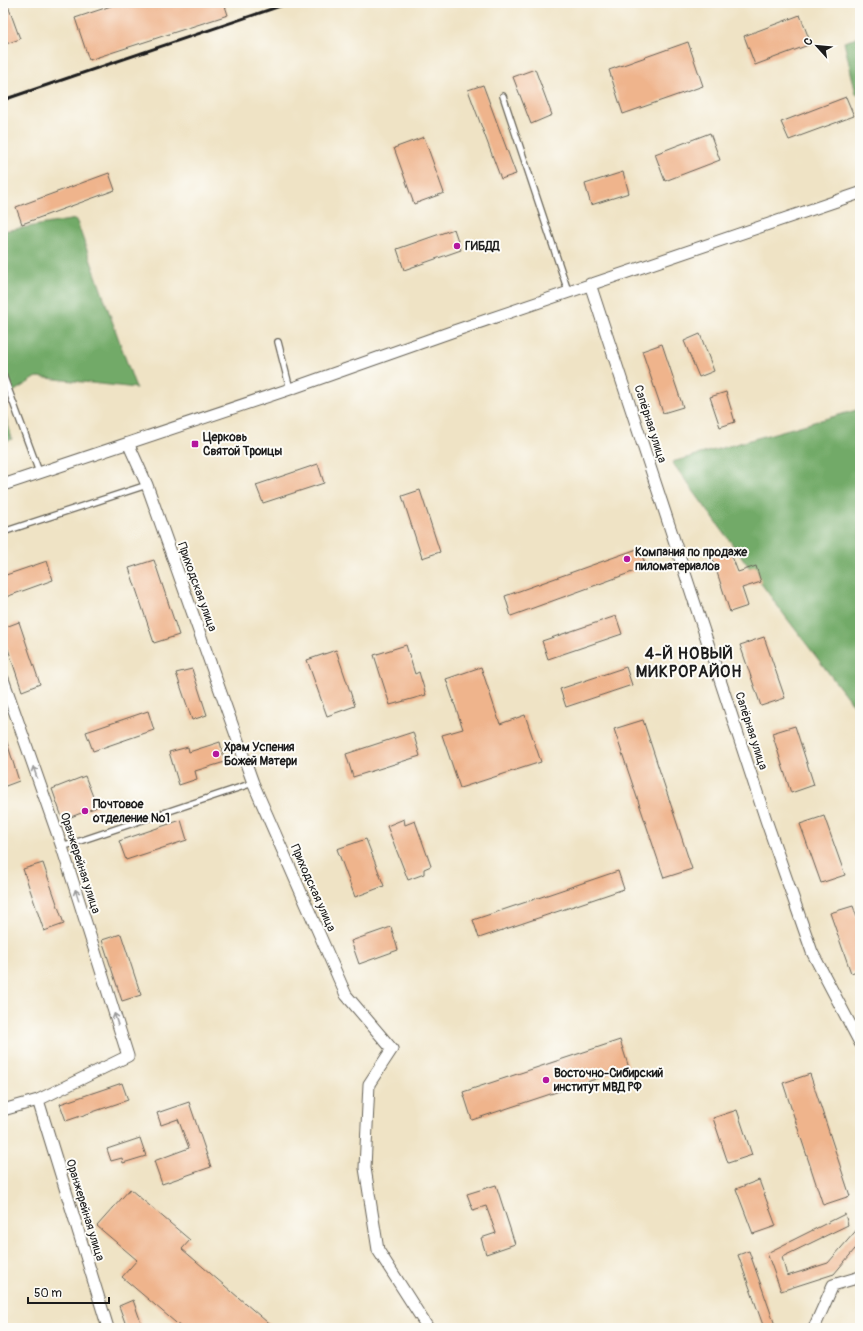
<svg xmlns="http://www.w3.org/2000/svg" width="863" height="1331" viewBox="0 0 863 1331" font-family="Pangolin,sans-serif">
  <rect width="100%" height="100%" fill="#fdfcf7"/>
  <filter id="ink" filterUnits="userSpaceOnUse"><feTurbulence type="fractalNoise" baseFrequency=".025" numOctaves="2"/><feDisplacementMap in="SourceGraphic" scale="8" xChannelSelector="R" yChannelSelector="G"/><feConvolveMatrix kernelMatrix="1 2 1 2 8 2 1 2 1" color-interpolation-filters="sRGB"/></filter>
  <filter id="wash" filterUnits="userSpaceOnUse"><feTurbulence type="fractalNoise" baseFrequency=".012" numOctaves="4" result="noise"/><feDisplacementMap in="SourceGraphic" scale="16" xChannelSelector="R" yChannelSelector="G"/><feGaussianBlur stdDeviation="0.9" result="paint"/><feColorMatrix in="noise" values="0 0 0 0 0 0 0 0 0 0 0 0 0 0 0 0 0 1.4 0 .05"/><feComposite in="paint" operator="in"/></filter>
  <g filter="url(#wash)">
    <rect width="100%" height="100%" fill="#efe3c5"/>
    <!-- forest -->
    <path fill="#72aa67" stroke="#476342" d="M860 37V94H856L844 42Z
      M76 219 136 388 37 377 3 398V231Z
      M3 406 12 439 3 443Z
      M860 409V714L785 616 672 462Z"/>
    <g id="blocks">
      <!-- building -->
      <path fill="#efb48c" d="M3 3H7L20 39 3 45Z
        M120 3H224L228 15 89 60 75 18Z
        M800 15 811 44 755 65 744 36Z
        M688 42 703 86 623 114 609 70Z
        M535 69 552 115 531 124 513 77Z
        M483 85 516 174 501 179 468 90Z
        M846 97 854 116 789 140 781 122Z
        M710 133 720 160 665 181 655 154Z
        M424 137 444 193 414 204 394 148Z
        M623 172 629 193 591 205 585 184Z
        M109 173 115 190 22 224 16 207Z
        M454 229 461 250 404 270 397 249Z
        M700 334 714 371 699 377 684 341Z
        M662 344 683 407 663 413 642 351Z
        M726 392 735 422 720 427 710 397Z
        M318 464 324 483 263 503 256 485Z
        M420 490 440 552 422 558 402 496Z
        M640 548 646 567 511 616 505 596Z
        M730 551 738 572 756 566 761 582 742 588 748 606 730 612 712 557Z
        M154 560 179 635 154 643 129 568Z
        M47 561 53 580 3 598V576Z
        M616 616 622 634 548 659 542 641Z
        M19 622 40 684 22 691 3 634V628Z
        M764 637 785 698 761 706 740 645Z
        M406 645 415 674 419 672 426 695 390 705 374 655Z
        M336 650 355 706 327 716 307 660Z
        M481 667 500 724 525 715 541 762 460 788 442 735 463 729 446 679Z
        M626 667 632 685 566 707 560 689Z
        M192 669 207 715 192 720 176 673Z
        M148 711 154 730 93 751 86 732Z
        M643 720 692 869 664 878 614 729Z
        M795 726 814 785 791 793 772 733Z
        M413 732 420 756 353 777 346 754Z
        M5 736 19 781 3 787V737Z
        M220 742 225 762 195 771 197 779 179 785 169 752 188 747 189 752Z
        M85 776 97 807 63 820 52 789Z
        M824 816 845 875 821 883 800 824Z
        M404 819 405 825 415 821 431 866 424 869V874L408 880 387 826Z
        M181 820 187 840 126 860 119 841Z
        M366 839 384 886 355 897 337 849Z
        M43 863 64 924 44 931 23 869Z
        M618 871 624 889 479 938 473 920Z
        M853 906 860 926V970L851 973 830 913Z
        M391 927 398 950 359 964 351 941Z
        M121 934 141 995 122 1001 102 940Z
        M620 1040 629 1068 472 1120 463 1092Z
        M810 1074 850 1196 823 1205 783 1083Z
        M122 1083 128 1100 66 1121 60 1104Z
        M189 1102 211 1167 162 1184 154 1161 189 1148 178 1119 161 1125 157 1113Z
        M737 1110 752 1155 728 1163 713 1118Z
        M140 1138 146 1156 123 1163 122 1158 111 1161 107 1149Z
        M759 1180 776 1226 753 1234 736 1189Z
        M496 1185 515 1244 486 1254 481 1238 496 1233 486 1206 473 1210 467 1194Z
        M130 1189 190 1240 182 1249 274 1328H182L122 1277 137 1260 97 1226Z
        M845 1214 848 1225 782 1257 787 1276 828 1263 860 1226V1243L834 1274 781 1291 767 1253Z
        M749 1251 776 1328H764L738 1255Z
        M133 1300 143 1328H127L119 1306Z"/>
    </g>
  </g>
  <g filter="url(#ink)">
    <use href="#blocks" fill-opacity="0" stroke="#666257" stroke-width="1"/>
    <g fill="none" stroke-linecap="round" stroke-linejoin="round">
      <defs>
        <path id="service" d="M503 96 568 291
          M278 342 290 389
          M3 375 39 472
          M3 532 147 485
          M62 847 253 783"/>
        <path id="minor" d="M590 284 766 820 812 952 860 1043
          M128 443 147 485 253 783 346 995 392 1049 369 1084 365 1168 378 1250 428 1328
          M3 485 290 389 454 331 860 193
          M3 679 62 847 128 1056 38 1100 3 1110
          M38 1100 108 1328
          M814 1328 833 1285 860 1277"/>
      </defs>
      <!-- service casing -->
      <use href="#service" stroke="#666257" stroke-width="8"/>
      <!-- minor casing -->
      <use href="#minor" stroke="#666257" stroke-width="13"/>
      <!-- service -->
      <use href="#service" stroke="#fff" stroke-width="5.5"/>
      <!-- minor -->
      <use href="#minor" stroke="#fff" stroke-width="11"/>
      <!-- rail -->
      <path stroke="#1c1c1c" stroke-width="3" d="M3 100 289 3"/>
    </g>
    <!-- one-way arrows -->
    <defs><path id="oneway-shaft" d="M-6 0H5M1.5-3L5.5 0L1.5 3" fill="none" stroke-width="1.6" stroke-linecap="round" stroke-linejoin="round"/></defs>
    <g stroke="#999">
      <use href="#oneway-shaft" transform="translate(35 772) rotate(-109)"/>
      <use href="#oneway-shaft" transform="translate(77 895) rotate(-108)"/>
      <use href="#oneway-shaft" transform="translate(116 1019) rotate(-108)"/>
    </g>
  </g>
  <!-- markers -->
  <g fill="#b5179e" stroke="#fdfcf7" stroke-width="1.5">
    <circle cx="457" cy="246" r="4"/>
    <rect x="191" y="440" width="8" height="8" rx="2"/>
    <circle cx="627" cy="559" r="4"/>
    <circle cx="216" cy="754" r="4"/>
    <circle cx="85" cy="811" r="4"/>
    <circle cx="546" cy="1080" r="4"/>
  </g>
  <g text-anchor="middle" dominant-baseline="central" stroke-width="4" stroke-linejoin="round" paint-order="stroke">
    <!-- poi labels -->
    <g font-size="12" font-weight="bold" fill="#1c1c1c" stroke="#fdfcf7" text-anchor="start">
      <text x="465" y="246">ГИБДД</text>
      <text x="203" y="437">Церковь<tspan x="203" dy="14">Святой Троицы</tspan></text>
      <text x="635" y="552">Компания по продаже<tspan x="635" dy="14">пиломатериалов</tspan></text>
      <text x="224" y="747">Храм Успения<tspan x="224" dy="14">Божей Матери</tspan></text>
      <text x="93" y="804">Почтовое<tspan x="93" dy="14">отделение №1</tspan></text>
      <text x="554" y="1073">Восточно-Сибирский<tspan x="554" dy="14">институт МВД РФ</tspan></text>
    </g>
    <!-- street labels -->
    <g font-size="12" fill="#1c1c1c" stroke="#fdfcf7">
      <text transform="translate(650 424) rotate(72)">Сапёрная улица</text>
      <text transform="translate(197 587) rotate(70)">Приходская улица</text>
      <text transform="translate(751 731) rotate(72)">Сапёрная улица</text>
      <text transform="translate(80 863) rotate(72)">Оранжерейная улица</text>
      <text transform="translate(313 888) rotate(66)">Приходская улица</text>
      <text transform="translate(85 1210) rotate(73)">Оранжерейная улица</text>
    </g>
    <!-- district labels -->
    <g font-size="16" font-weight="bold" letter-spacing="1" fill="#1c1c1c" stroke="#fdfcf7">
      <text x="689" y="654">4-Й НОВЫЙ<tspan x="689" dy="18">МИКРОРАЙОН</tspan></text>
    </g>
  </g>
  <!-- margin -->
  <rect width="863" height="1331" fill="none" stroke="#fdfcf7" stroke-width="16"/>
  <!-- north arrow -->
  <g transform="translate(817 46) rotate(297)" stroke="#fdfcf7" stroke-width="3" paint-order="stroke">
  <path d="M0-3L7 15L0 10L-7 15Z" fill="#1c1c1c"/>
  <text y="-6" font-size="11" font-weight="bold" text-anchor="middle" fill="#1c1c1c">С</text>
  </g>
  <!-- scale -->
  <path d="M28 1297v6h81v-6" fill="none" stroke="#1c1c1c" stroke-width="2"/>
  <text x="34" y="1297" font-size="12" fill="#1c1c1c" stroke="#fdfcf7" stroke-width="3" paint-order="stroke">50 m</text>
</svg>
